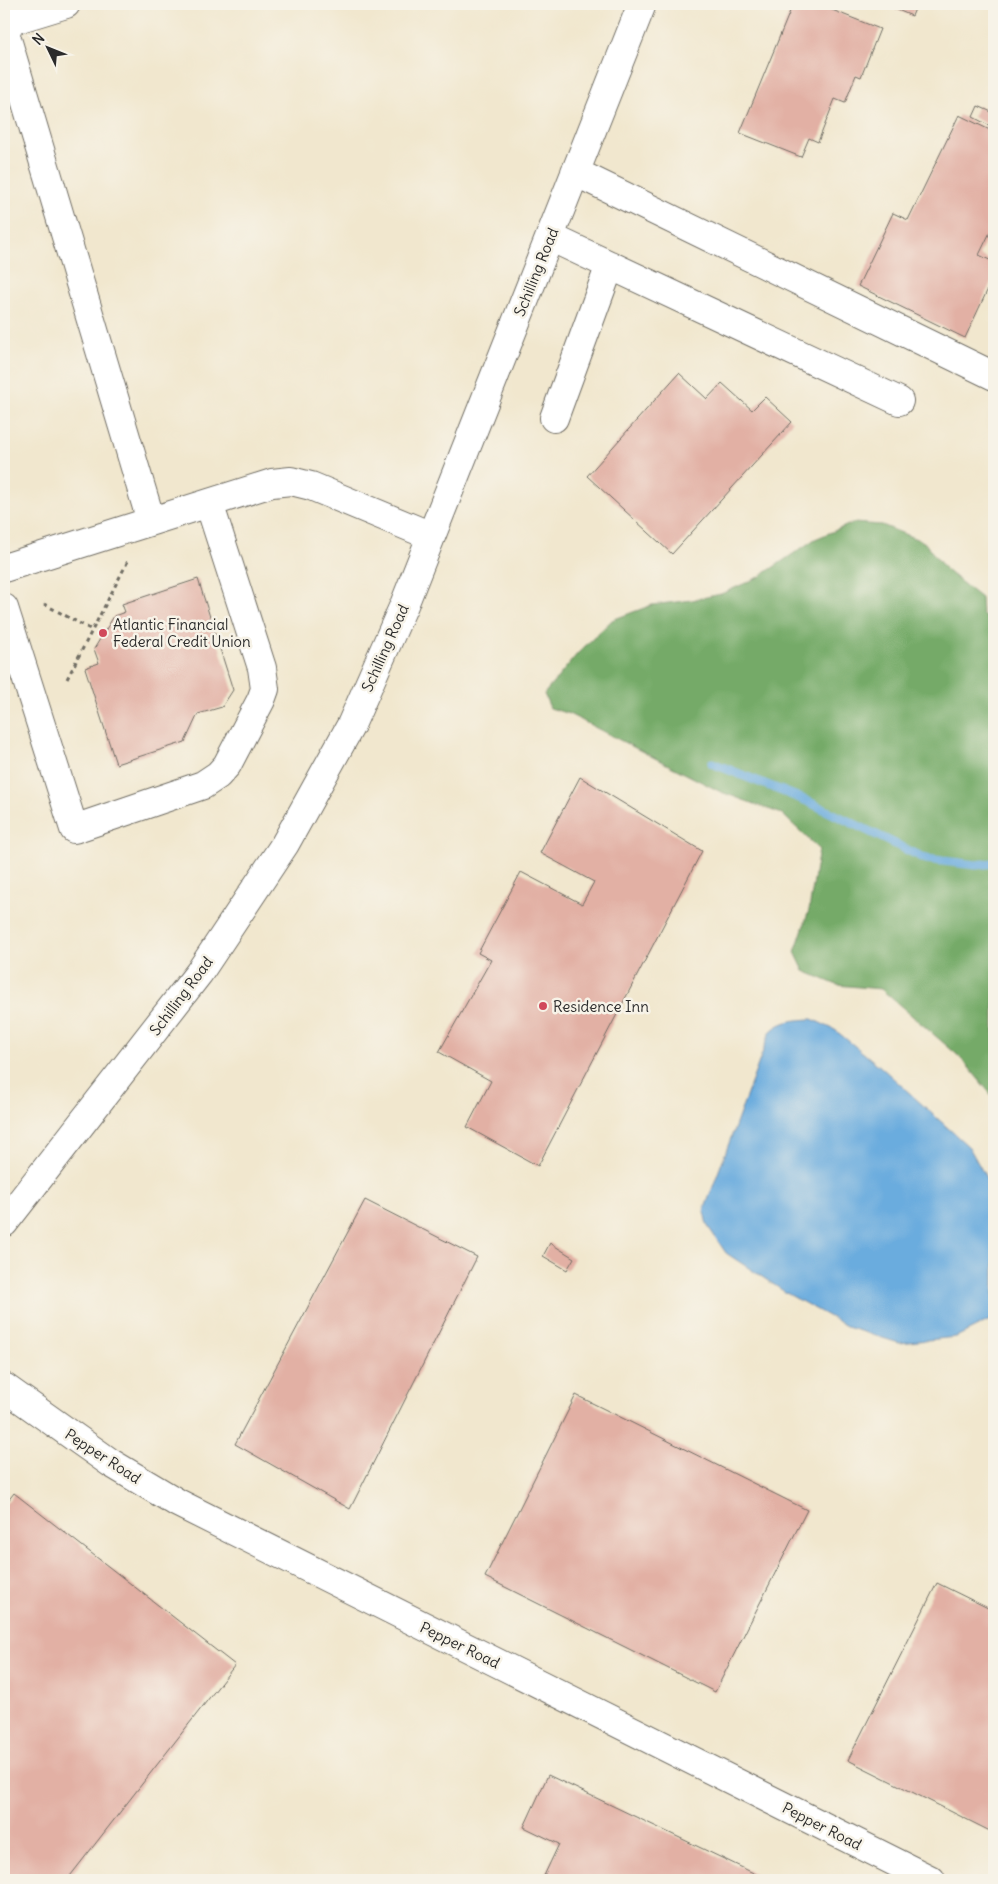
<svg xmlns="http://www.w3.org/2000/svg" width="998" height="1884" viewBox="0 0 998 1884" font-family="Delius,sans-serif">
  <rect width="100%" height="100%" fill="#f7f3e8"/>
  <filter id="ink" filterUnits="userSpaceOnUse"><feTurbulence type="fractalNoise" baseFrequency=".02" numOctaves="2"/><feDisplacementMap in="SourceGraphic" scale="10" xChannelSelector="R" yChannelSelector="G"/><feConvolveMatrix kernelMatrix="1 2 1 2 8 2 1 2 1" color-interpolation-filters="sRGB"/></filter>
  <filter id="wash" filterUnits="userSpaceOnUse"><feTurbulence type="fractalNoise" baseFrequency=".0096" numOctaves="4" result="noise"/><feDisplacementMap in="SourceGraphic" scale="20" xChannelSelector="R" yChannelSelector="G"/><feGaussianBlur stdDeviation="1.12" result="paint"/><feColorMatrix in="noise" values="0 0 0 0 0 0 0 0 0 0 0 0 0 0 0 0 0 1.4 0 .05"/><feComposite in="paint" operator="in"/></filter>
  <g filter="url(#wash)">
    <rect width="100%" height="100%" fill="#f1e7ce"/>
    <!-- forest -->
    <path fill="#74aa67" stroke="#506a49" d="M853 523 882 525 924 542 946 570 981 598 982 614 994 625V1098L961 1058 881 989 837 985 804 971 795 952 809 910 819 849 782 814 721 792 569 714 550 708 544 694 578 653 612 620 652 605 692 600 721 594 759 577 815 539Z"/>
    <!-- water -->
    <path fill="#6bacde" stroke="#4b6c84" d="M812 1019 835 1030 882 1068 969 1147 994 1192V1318L956 1337 899 1343 850 1328 788 1294 726 1253 707 1225 704 1211 770 1032C782 1020 795 1020 812 1019Z"/>
    <g fill="none" stroke-linecap="round" stroke-linejoin="round">
      <!-- stream -->
      <path stroke="#6bacde" stroke-width="9" d="M712 763 807 801 926 859 976 865 994 863"/>
    </g>
    <g id="blocks">
      <!-- building -->
      <path fill="#e2b0a4" d="M793 4H817L880 29 861 77 856 75 845 103 835 99 818 142 809 138 801 157 740 133Z
        M883 4H917L912 16Z
        M978 106 994 113V128L973 117Z
        M959 115 994 132V224L979 255 994 262V276L965 338 858 286 893 213 908 220Z
        M679 373 707 399 722 383 752 410 765 397 792 422 672 554 587 476Z
        M198 579 233 690 222 707 198 714 185 742 116 764 85 668 99 663 94 649 114 616 125 612 122 604Z
        M580 777 702 851 538 1166 467 1127 491 1081 439 1052 491 960 478 953 521 872 582 904 594 882 540 853Z
        M365 1200 477 1257 350 1509 235 1444Z
        M550 1243 574 1258 567 1270 543 1256Z
        M576 1395 807 1510 715 1692 485 1577Z
        M14 1493 235 1665 67 1880H4V1506Z
        M937 1583 994 1611V1833L848 1760Z
        M548 1775 768 1880H542L559 1844 524 1827Z"/>
    </g>
  </g>
  <g filter="url(#ink)">
    <use href="#blocks" fill-opacity="0" stroke="#706d64" stroke-width="1"/>
    <g fill="none" stroke-linecap="round" stroke-linejoin="round">
      <defs>
        <path id="minor" d="M4 23 66 4
          M4 29 151 521
          M575 172 994 376
          M550 237 899 401
          M554 418 610 265
          M4 568 272 483 291 481 311 486 431 536
          M4 608 74 829 203 785 218 775 227 765 261 700 265 689 262 668 209 503
          M4 1223 199 973 285 844 351 725 404 605 642 4
          M4 1387 111 1463 178 1503 931 1880"/>
      </defs>
      <!-- minor casing -->
      <use href="#minor" stroke="#706d64" stroke-width="30"/>
      <!-- path -->
      <path stroke="#706d64" stroke-width="3" stroke-dasharray="4 4" stroke-linecap="butt" d="M44 604 92 630
        M67 679 129 559"/>
      <!-- minor -->
      <use href="#minor" stroke="#fff" stroke-width="28"/>
    </g>
  </g>
  <!-- markers -->
  <g fill="#d1495b" stroke="#f7f3e8" stroke-width="2">
    <circle cx="103" cy="633" r="5"/>
    <circle cx="543" cy="1006" r="5"/>
  </g>
  <g text-anchor="middle" dominant-baseline="central" stroke-width="5" stroke-linejoin="round" paint-order="stroke">
    <!-- street labels -->
    <g font-size="15" fill="#2b2b2b" stroke="#f7f3e8">
      <text transform="translate(536 272) rotate(-68)">Schilling Road</text>
      <text transform="translate(385 648) rotate(-66)">Schilling Road</text>
      <text transform="translate(181 996) rotate(-53)">Schilling Road</text>
      <text transform="translate(103 1456) rotate(33)">Pepper Road</text>
      <text transform="translate(460 1645) rotate(26)">Pepper Road</text>
      <text transform="translate(822 1826) rotate(27)">Pepper Road</text>
    </g>
    <!-- poi labels -->
    <g font-size="15" fill="#2b2b2b" stroke="#f7f3e8" text-anchor="start">
      <text x="113" y="624">Atlantic Financial<tspan x="113" dy="17">Federal Credit Union</tspan></text>
      <text x="553" y="1006">Residence Inn</text>
    </g>
  </g>
  <!-- margin -->
  <rect width="998" height="1884" fill="none" stroke="#f7f3e8" stroke-width="20"/>
  <!-- north arrow -->
  <g transform="translate(48 48) rotate(313)" stroke="#f7f3e8" stroke-width="4" paint-order="stroke">
  <path d="M0-4L9 19L0 12L-9 19Z" fill="#2b2b2b"/>
  <text y="-8" font-size="14" font-weight="bold" text-anchor="middle" fill="#2b2b2b">N</text>
  </g>
</svg>
